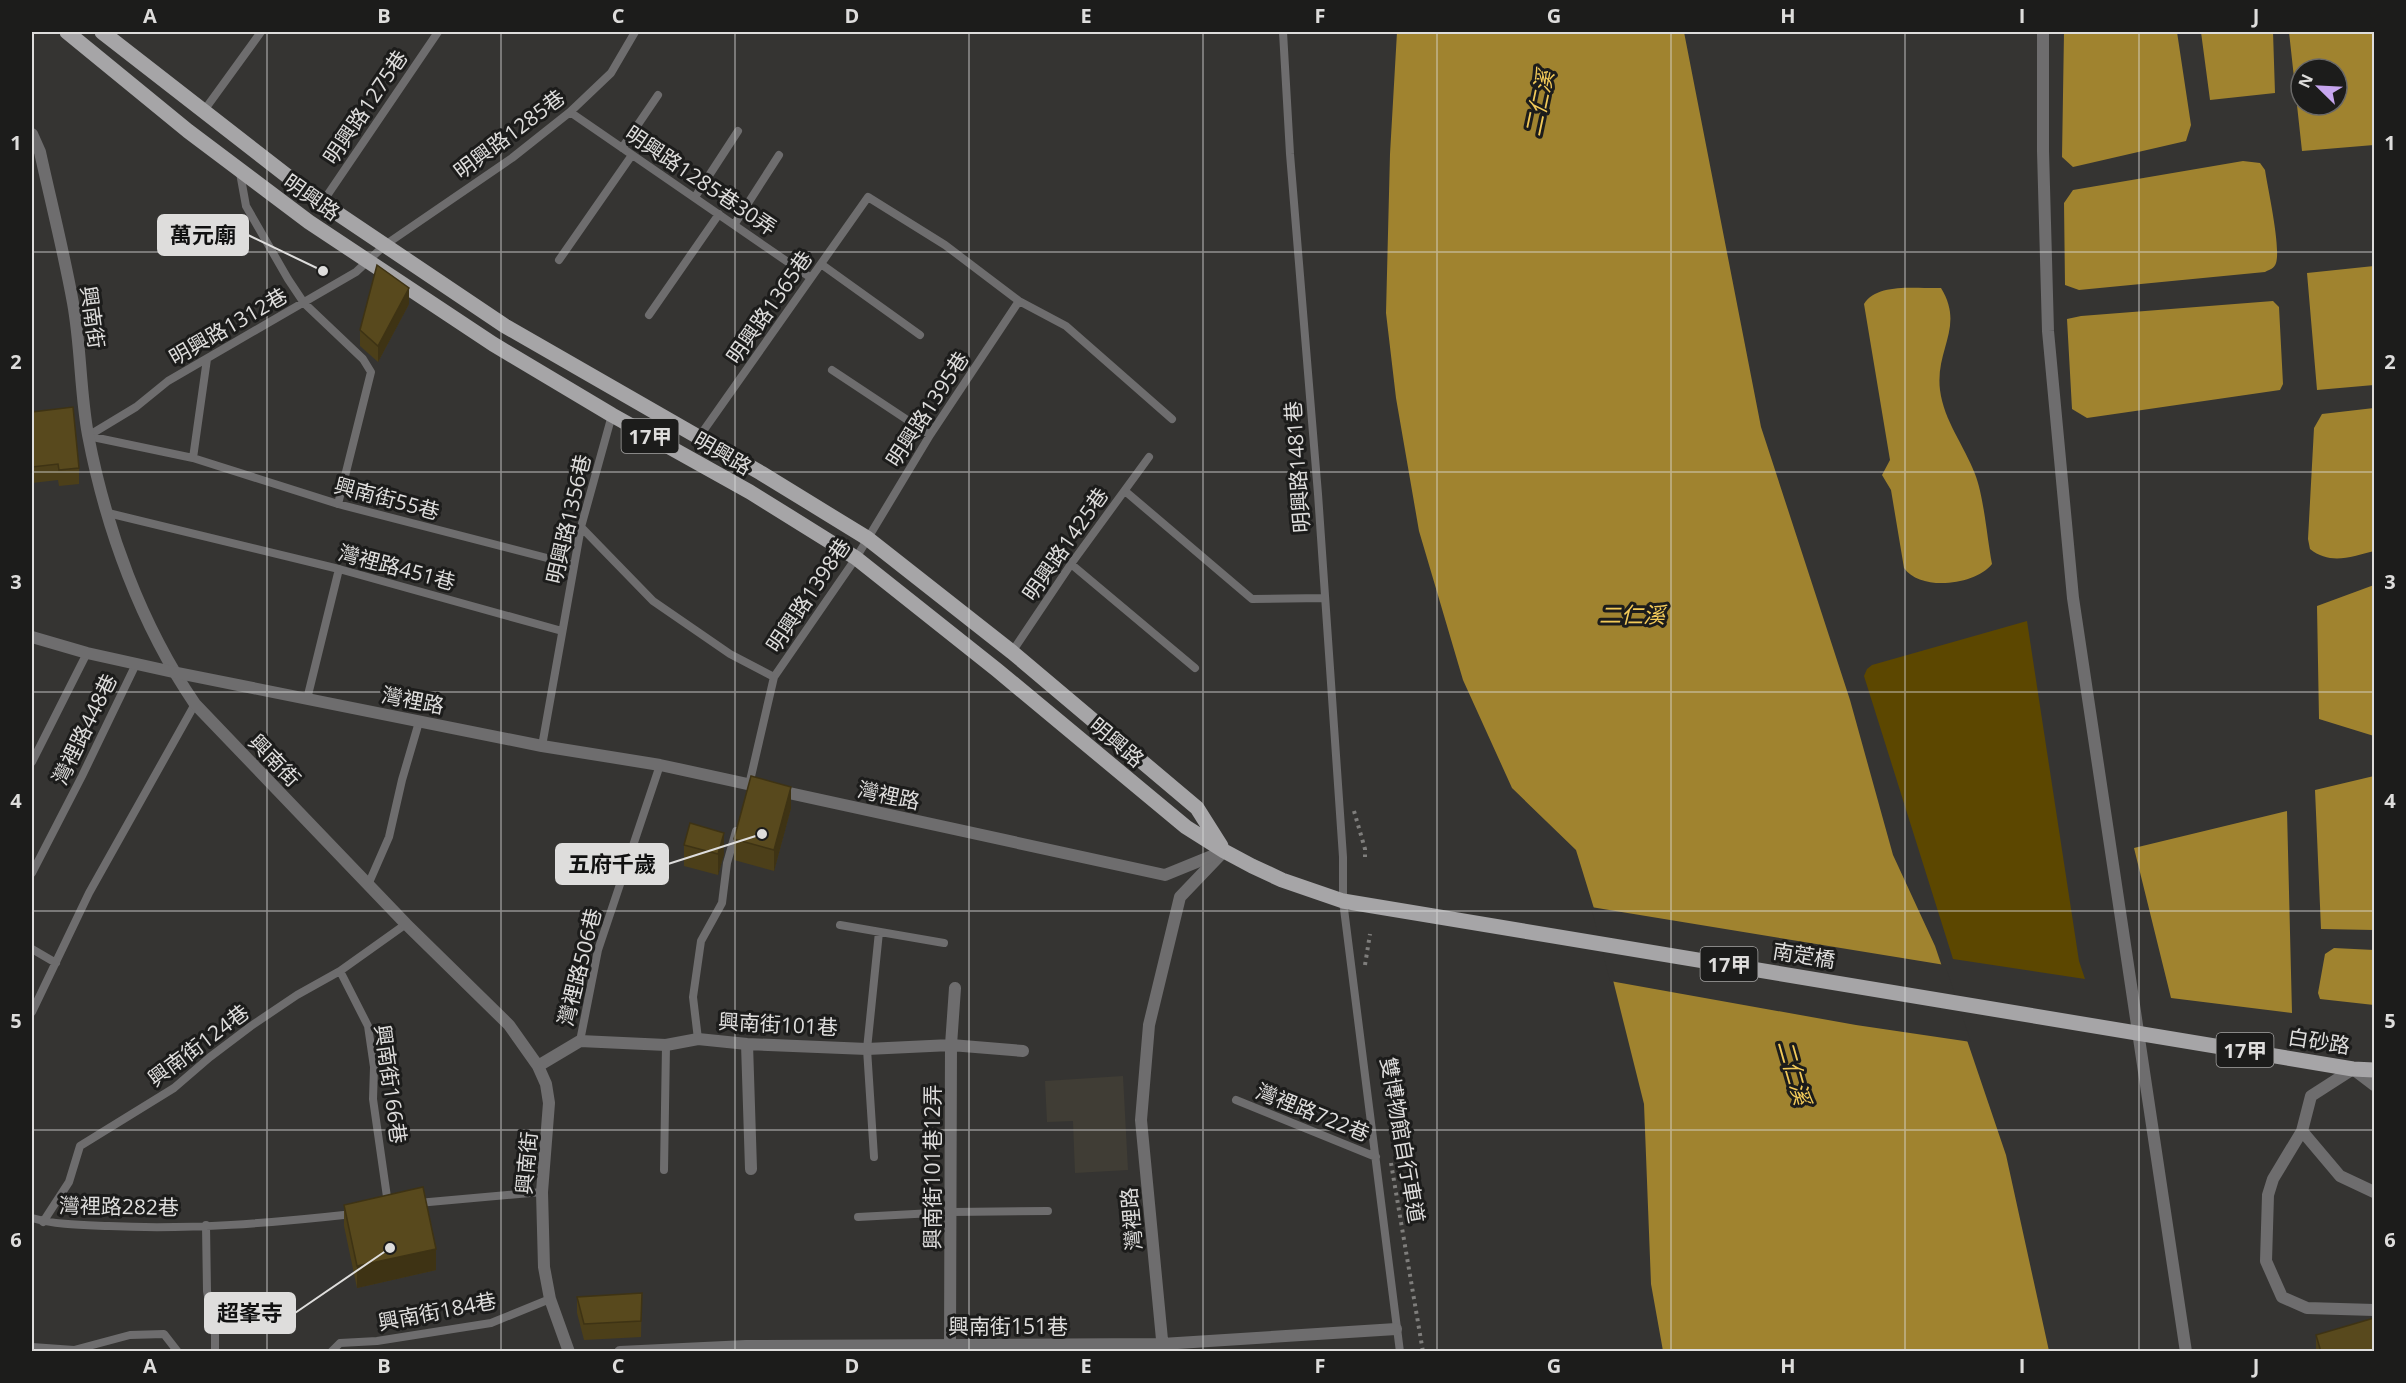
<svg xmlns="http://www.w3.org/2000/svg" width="2406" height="1383" viewBox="0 0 2406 1383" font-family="'Open Sans','Noto Sans TC',sans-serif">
  <rect width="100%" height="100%" fill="#353432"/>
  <!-- built -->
  <path fill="#403d35" d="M1123 1076 1128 1170 1075 1173 1073 1121 1047 1122 1045 1081Z"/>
  <!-- green -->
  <path fill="#5c4700" d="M2027 621 2079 961 2085 979 1953 959 1864 676 1867 669 1872 665Z"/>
  <!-- water -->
  <path fill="#a0832f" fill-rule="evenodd" d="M1397 32H1684L1761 427 1850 700 1893 855 1935 946 2006 1155 2049 1351H1663L1651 1284 1644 1104 1600 928 1576 850 1512 788 1463 680 1419 531 1396 398 1386 313 1390 154Z
    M2064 32H2177L2191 125 2186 141 2073 167 2062 157Z
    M2201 32H2273L2275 93 2210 100Z
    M2289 32H2374V145L2302 151ZM2301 69H2337V105H2301Z
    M2243 161 2260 163 2265 170C2268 190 2281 247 2276 263 2274 269 2270 269 2265 272L2079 290 2065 285 2064 203 2073 190Z
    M2374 266V385L2317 390 2307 273Z
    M1941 288C1965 327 1935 349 1940 390 1944 421 1964 445 1975 474 1984 497 1987 538 1992 564 1975 585 1921 592 1904 568L1891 490 1882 475 1890 460 1864 304C1877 282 1919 289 1941 288Z
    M2273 301 2279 307 2283 384 2280 390 2087 418 2072 409 2067 319 2081 316Z
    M2374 408V551C2351 557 2330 565 2310 549L2308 539 2314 428 2322 414Z
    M2374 585V736L2319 719 2317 606Z
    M2374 776V930L2321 929 2315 790Z
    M2287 811 2292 1013 2171 998 2134 848Z
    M2334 948 2374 950V1005L2320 999 2318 993 2325 954Z"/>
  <!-- pier -->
  <path fill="#353432" d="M1591 907 1945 965 1971 1042 1856 1025 1610 981Z"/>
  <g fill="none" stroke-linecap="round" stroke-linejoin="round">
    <!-- path -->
    <path stroke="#7f7e7c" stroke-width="4" stroke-dasharray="3 4.5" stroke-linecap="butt" d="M1354 811 1365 849V857
      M1365 965 1370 934
      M1391 1163 1423 1352"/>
    <!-- service -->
    <path stroke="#6e6d6e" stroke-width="8" d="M1283 32 1290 154 1318 494 1343 857V901L1400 1352
      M203 112 261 32
      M570 112 811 278
      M622 148 658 95
      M240 173 246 206 288 279 304 303 363 359 371 372 338 504
      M695 197 738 131
      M322 203 438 32
      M734 225 779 155
      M559 260 632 155
      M821 264 920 335
      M649 315 719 214
      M207 359 193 458 338 504 574 565
      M832 370 930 435
      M88 436 136 407 168 381 356 272 385 245 512 158 570 112 611 73 635 32
      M88 436 193 458
      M699 437 868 197 945 245 1019 301 1066 326 1172 419
      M1125 491 1252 599 1324 598
      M108 513 339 569 562 631
      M581 527 653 601 730 654 774 677
      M1071 564 1195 668
      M1012 652 1071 564 1149 457
      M307 699 339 569
      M542 746 581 527 612 415
      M32 762 87 653
      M749 785 774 677 856 558 930 435 1019 301
      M32 873 82 776 136 664
      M368 885 389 837 402 780 419 722
      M840 925 944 943
      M32 949 56 963
      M340 971 368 1026 374 1067 373 1099 388 1204
      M32 1012 89 893 195 704
      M698 1039 693 997 701 941 722 903 727 863 736 831
      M580 1041 598 950 660 765
      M1236 1100 1376 1157
      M874 1157 867 1049 879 932
      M664 1170 666 1045
      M418 1203 542 1192
      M858 1217 952 1212 1048 1211
      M32 1218C56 1225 83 1225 109 1226 190 1230 272 1223 353 1214
      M43 1222 69 1182 80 1146 174 1088 210 1057 251 1026 297 995 340 971 406 924
      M206 1225 207 1291 215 1335V1352
      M32 1347 74 1350 130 1335 164 1334 178 1352
      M331 1352 340 1343 377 1341 491 1323 550 1299"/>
    <!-- minor -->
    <path stroke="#6e6d6e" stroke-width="12" d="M2043 32V151L2048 331 2073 598 2186 1352
      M32 134 40 152C51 202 64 253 73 303 81 347 80 391 88 435 106 529 141 625 195 704L406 924 509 1025 538 1066 546 1084 549 1103 542 1192 544 1267 550 1299 569 1352
      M747 1044 751 1169
      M538 1066 580 1041 666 1045 698 1039 747 1044 867 1049 951 1045 1023 1051
      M2374 1085 2353 1069 2311 1096 2302 1131 2273 1179 2268 1195 2266 1261 2282 1297 2307 1308 2374 1310
      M2302 1131 2340 1176 2374 1192
      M950 1346 951 1045 955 988
      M1163 1350 1141 1120 1149 1025 1180 897 1224 851
      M620 1352 746 1346 1162 1344 1396 1329"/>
    <!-- tertiary -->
    <path stroke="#6e6d6e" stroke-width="12" d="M32 637 87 653 173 672 542 746 660 765 1165 875 1224 851"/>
    <!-- primary -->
    <path stroke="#a6a5a7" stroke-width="15" d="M67 32 188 131 309 222 493 344 612 415 750 492 856 558 997 670 1186 827 1224 851 1252 866 1282 880 1343 901 2353 1069 2374 1070
      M102 32 322 203 505 326 761 473 867 538 1012 652 1197 808 1221 846"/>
  </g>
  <!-- wall -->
  <path fill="#4c3f19" d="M409 304 378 362 360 346V330Z
    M32 412 79 468V484L59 486 58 480 32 483Z
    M791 808 774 871 734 860V839Z
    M684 845 724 854 718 875 684 866Z
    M344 1205 436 1270 357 1288 344 1226Z
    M642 1293 641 1337 584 1340 577 1313V1297Z
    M2316 1335 2374 1352H2316Z"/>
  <!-- shaded-wall -->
  <path fill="#3e3314" d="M409 288V304L378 362V346Z
    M791 787V808L774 871V850Z
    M724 833V854L718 875V854Z
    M436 1249V1270L357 1288V1266Z"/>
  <!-- building -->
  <path fill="#58491d" stroke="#3e3314" stroke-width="1.5" d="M377 265 409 288 378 346 360 330Z
    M73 407 79 468 59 470 58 464 32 467V412Z
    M751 776 791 787 774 850 734 839Z
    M690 823 724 833 718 854 684 845Z
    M423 1187 436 1249 357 1266 344 1205Z
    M642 1293 641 1321 584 1324 577 1297Z
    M2374 1318V1352H2321L2316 1335Z"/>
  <!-- grid -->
  <path fill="none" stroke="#dedddc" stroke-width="1.5" stroke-opacity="0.55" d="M267 32V1352M501 32V1352M735 32V1352M969 32V1352M1203 32V1352M1437 32V1352M1671 32V1352M1905 32V1352M2139 32V1352M32 252H2374M32 472H2374M32 692H2374M32 911H2374M32 1130H2374"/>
  <g text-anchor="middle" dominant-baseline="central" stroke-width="6" stroke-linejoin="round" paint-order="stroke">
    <!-- shield labels -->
    <g fill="#1c1c1b" stroke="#a4a3a2" stroke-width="1.5">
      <rect x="621.5" y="419" width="57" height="34" rx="4.5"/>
      <rect x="1700.5" y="947" width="57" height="34" rx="4.5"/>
      <rect x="2216.5" y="1033" width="57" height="34" rx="4.5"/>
    </g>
    <g font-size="20" font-weight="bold" fill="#dedddc">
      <text x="650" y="436">17甲</text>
      <text x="1729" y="964">17甲</text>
      <text x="2245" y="1050">17甲</text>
    </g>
    <!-- street labels -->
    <g font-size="21" fill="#dedddc" stroke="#1c1c1b">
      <text transform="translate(365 107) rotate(-56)">明興路1275巷</text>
      <text transform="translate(509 134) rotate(-37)">明興路1285巷</text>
      <text transform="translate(701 180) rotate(34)">明興路1285巷30弄</text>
      <text transform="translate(312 197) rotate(35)">明興路</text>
      <text transform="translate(769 307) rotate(-55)">明興路1365巷</text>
      <text transform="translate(93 317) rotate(82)">興南街</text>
      <text transform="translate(228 326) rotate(-30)">明興路1312巷</text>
      <text transform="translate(927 409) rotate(-57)">明興路1395巷</text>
      <text transform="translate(723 453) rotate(30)">明興路</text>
      <text transform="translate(1297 467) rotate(-94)">明興路1481巷</text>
      <text transform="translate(387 498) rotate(15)">興南街55巷</text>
      <text transform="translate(568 519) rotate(-77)">明興路1356巷</text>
      <text transform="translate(1065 544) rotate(-55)">明興路1425巷</text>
      <text transform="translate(397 567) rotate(15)">灣裡路451巷</text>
      <text transform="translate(808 595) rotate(-56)">明興路1398巷</text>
      <text transform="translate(413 700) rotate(11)">灣裡路</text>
      <text transform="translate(84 729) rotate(-64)">灣裡路448巷</text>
      <text transform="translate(1117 742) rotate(40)">明興路</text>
      <text transform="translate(275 760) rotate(46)">興南街</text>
      <text transform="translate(889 795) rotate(12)">灣裡路</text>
      <text transform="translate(1804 955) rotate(9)">南萣橋</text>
      <text transform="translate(579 967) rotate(-76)">灣裡路506巷</text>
      <text transform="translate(778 1024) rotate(3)">興南街101巷</text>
      <text transform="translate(2319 1041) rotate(9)">白砂路</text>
      <text transform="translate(198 1045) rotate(-37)">興南街124巷</text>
      <text transform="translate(391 1084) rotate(82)">興南街166巷</text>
      <text transform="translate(1313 1112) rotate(22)">灣裡路722巷</text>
      <text transform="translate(1403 1140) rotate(80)">雙博物館自行車道</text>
      <text transform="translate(526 1163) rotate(-85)">興南街</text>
      <text transform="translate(932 1167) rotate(-90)">興南街101巷12弄</text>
      <text transform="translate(119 1206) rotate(1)">灣裡路282巷</text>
      <text transform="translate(1131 1219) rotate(-95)">灣裡路</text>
      <text transform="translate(437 1311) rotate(-11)">興南街184巷</text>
      <text x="1008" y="1326">興南街151巷</text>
    </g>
    <!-- water labels -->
    <g font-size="22" font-style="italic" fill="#f2ca5a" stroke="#1c1c1b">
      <text transform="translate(1538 103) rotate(-78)">二仁溪</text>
      <text x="1632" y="614">二仁溪</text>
      <text transform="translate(1795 1072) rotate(74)">二仁溪</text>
    </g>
  </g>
  <!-- callouts -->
  <path fill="none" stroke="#dedddc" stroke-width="2" d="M323 271L248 235M762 834L668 864M390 1248L295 1313"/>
  <g fill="#dedddc" stroke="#1c1c1b" stroke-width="2">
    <circle cx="323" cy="271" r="6"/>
    <circle cx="762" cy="834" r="6"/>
    <circle cx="390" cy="1248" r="6"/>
  </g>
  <g fill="#dedddc" stroke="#dedddc" stroke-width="2">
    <rect x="158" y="215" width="90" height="40" rx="6"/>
    <rect x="556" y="844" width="112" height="40" rx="6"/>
    <rect x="205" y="1293" width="90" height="40" rx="6"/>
  </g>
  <g font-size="22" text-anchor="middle" font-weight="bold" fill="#111">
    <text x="203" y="243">萬元廟</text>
    <text x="612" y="872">五府千歲</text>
    <text x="250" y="1321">超峯寺</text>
  </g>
  <!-- border -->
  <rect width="2406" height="1383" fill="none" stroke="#1c1c1b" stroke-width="66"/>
  <!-- north arrow -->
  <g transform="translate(2319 87) rotate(294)"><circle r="28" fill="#1c1c1b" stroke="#6a6968" stroke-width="1.5"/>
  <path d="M0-4.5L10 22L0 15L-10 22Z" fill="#c7a6ef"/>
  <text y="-9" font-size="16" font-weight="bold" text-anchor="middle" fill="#dedddc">N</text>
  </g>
  <rect x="33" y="33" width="2340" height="1317" fill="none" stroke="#dedddc" stroke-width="2"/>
  <g font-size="20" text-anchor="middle" font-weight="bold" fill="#dedddc">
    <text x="150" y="23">A</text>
    <text x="384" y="23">B</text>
    <text x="618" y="23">C</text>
    <text x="852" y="23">D</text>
    <text x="1086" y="23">E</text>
    <text x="1320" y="23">F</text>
    <text x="1554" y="23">G</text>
    <text x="1788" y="23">H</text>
    <text x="2022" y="23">I</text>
    <text x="2256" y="23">J</text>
    <text x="16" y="150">1</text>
    <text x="2390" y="150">1</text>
    <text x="16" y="369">2</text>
    <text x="2390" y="369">2</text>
    <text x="16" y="589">3</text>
    <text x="2390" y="589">3</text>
    <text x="16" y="808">4</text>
    <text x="2390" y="808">4</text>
    <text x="16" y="1028">5</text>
    <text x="2390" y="1028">5</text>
    <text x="16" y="1247">6</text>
    <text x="2390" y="1247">6</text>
    <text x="150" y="1373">A</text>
    <text x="384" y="1373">B</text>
    <text x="618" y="1373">C</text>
    <text x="852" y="1373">D</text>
    <text x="1086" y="1373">E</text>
    <text x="1320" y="1373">F</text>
    <text x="1554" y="1373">G</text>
    <text x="1788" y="1373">H</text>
    <text x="2022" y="1373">I</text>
    <text x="2256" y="1373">J</text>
  </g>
</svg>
